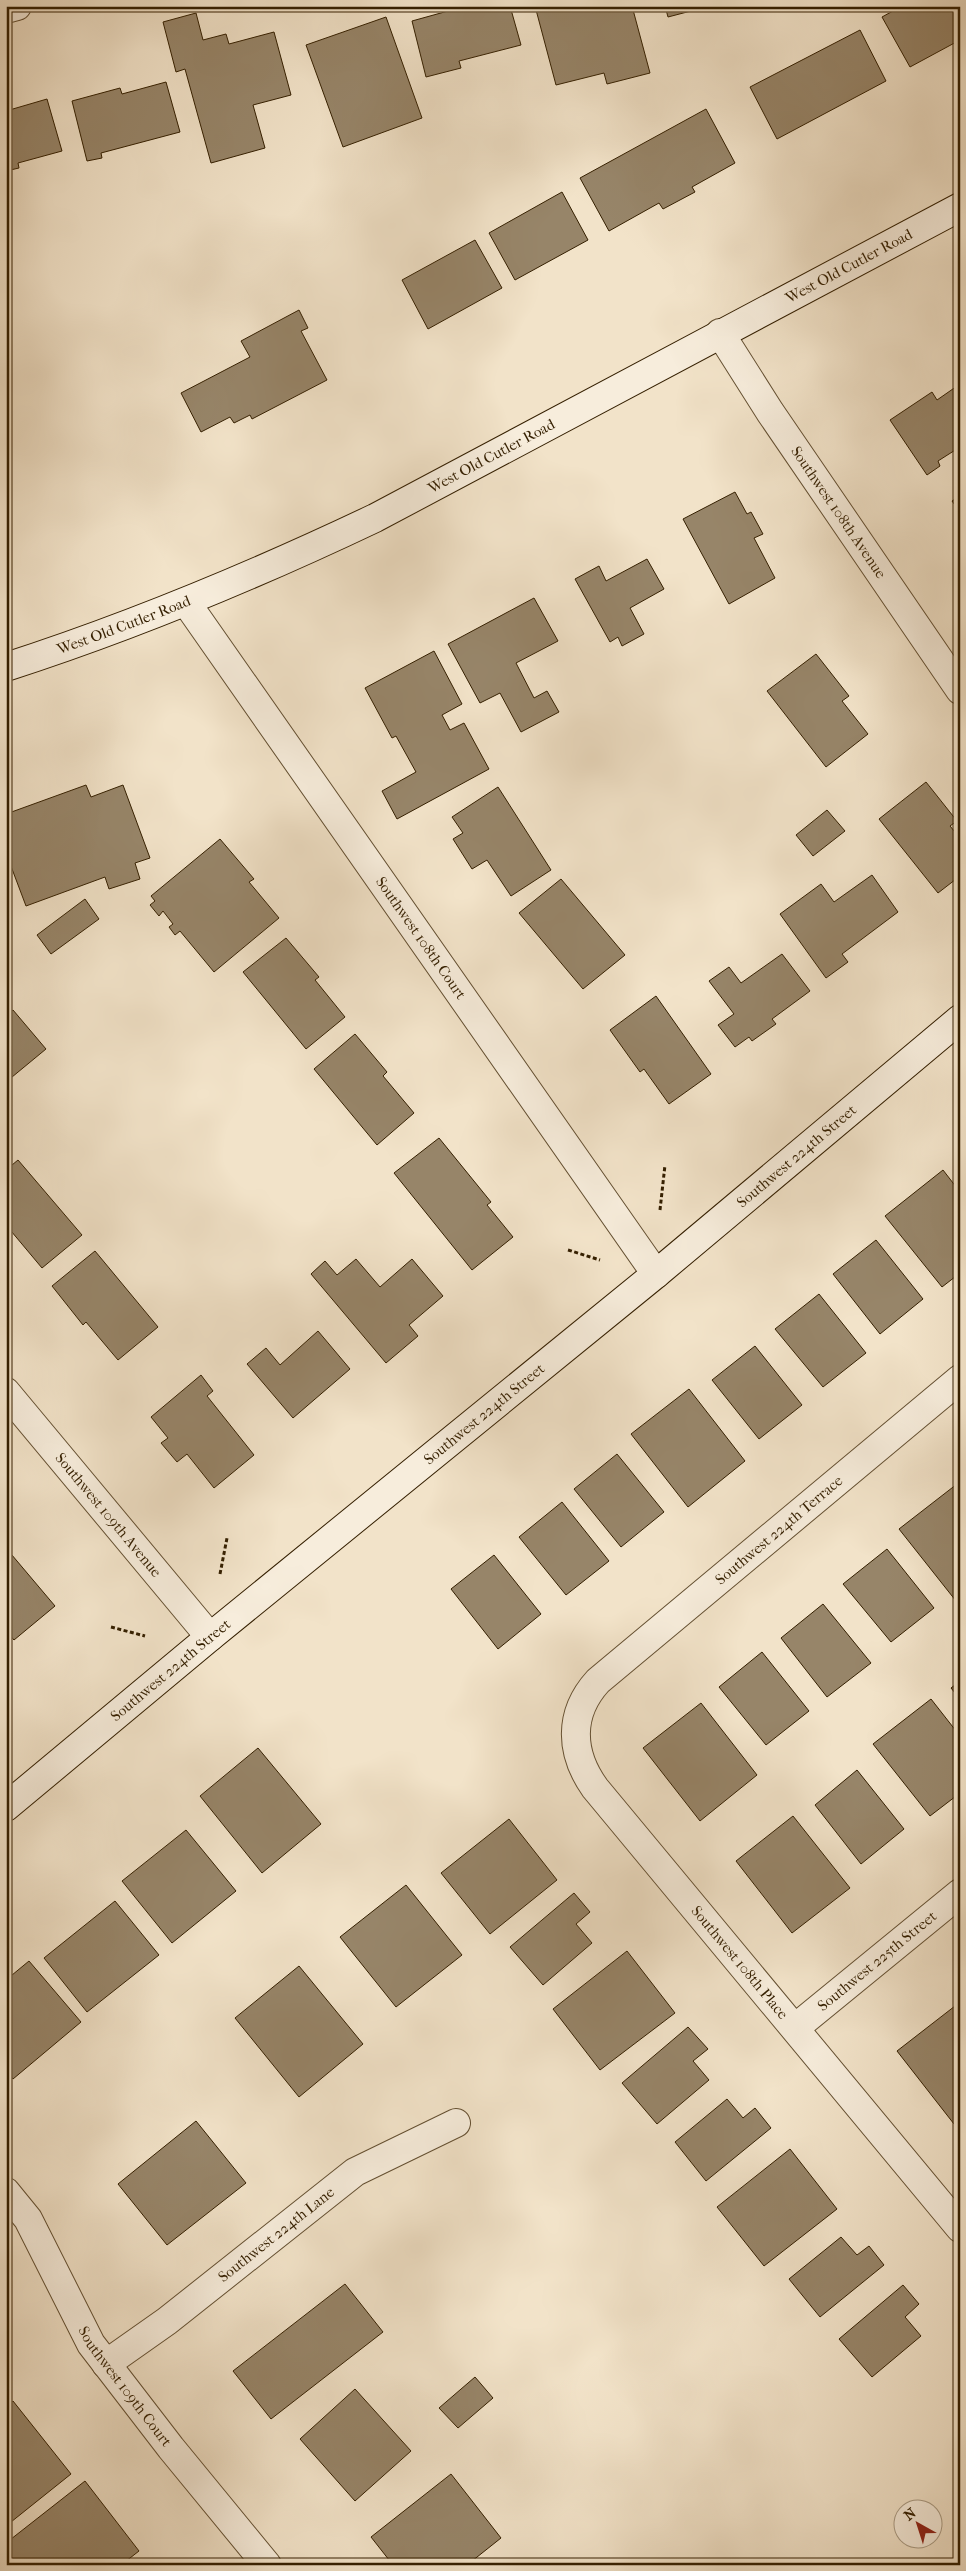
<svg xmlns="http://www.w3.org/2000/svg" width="966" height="2571" viewBox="0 0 966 2571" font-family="'IM FELL French Canon',serif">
  <rect width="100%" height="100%" fill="#f2e3c9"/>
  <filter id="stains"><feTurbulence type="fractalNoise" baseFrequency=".004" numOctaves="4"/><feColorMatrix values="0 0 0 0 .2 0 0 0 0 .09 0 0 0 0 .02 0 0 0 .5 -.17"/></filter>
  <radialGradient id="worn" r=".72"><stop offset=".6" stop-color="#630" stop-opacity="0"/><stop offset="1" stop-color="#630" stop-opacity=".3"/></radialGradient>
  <!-- building -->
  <path fill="#978569" stroke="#341f00" d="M466 6H510L521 45 459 61 461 68 426 77 412 21Z
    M535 6H632L650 73 607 84 604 73 556 85Z
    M665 6H710L668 17Z
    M902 6H960V40L910 67 882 17Z
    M196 13 203 40 226 34 229 44 274 32 291 95 253 105 265 148 211 163 185 69 176 72 163 22Z
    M386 17 422 118 343 147 306 45Z
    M860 30 886 81 777 139 750 87Z
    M166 82 180 132 101 153 102 158 87 161 72 101 120 88 122 94Z
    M47 99 62 151 18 163 19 168 6 171V111Z
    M706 109 735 163 692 187 695 192 663 209 659 203 609 231 580 178Z
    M562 192 588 240 515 280 489 233Z
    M475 240 502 288 428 329 402 280Z
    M299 310 308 328 301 331 327 380 252 419 250 415 234 423 230 417 201 432 181 393 250 357 241 341Z
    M960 384V447L938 461 940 466 927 475 890 420 932 392 937 400Z
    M735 492 747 514 751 512 763 534 754 538 775 578 729 604 683 519Z
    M960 496V512L952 501Z
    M647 559 664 589 630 608 644 634 622 646 618 637 610 642 575 579 599 566 606 581Z
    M534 598 558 641 516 663 534 698 547 691 559 712 521 732 500 693 480 703 448 644Z
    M434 651 462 704 442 715 450 730 464 723 489 769 397 819 382 791 416 772 396 736 392 738 365 688Z
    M816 654 849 696 842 701 868 734 826 767 767 691Z
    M926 782 957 821 950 826 960 838V876L938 893 879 819Z
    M86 785 91 797 123 785 150 858 135 863 140 879 109 889 105 877 26 906 6 853V814Z
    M498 787 551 870 511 896 487 860 472 869 453 839 463 833 452 817Z
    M827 810 845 831 813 856 796 835Z
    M220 839 254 879 249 882 279 918 214 972 180 931 175 935 169 927 173 924 163 911 159 916 150 905 155 901 151 896Z
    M872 875 898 912 842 954 848 962 826 978 780 914 821 884 834 902Z
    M561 879 625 955 583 989 519 913Z
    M85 899 99 919 51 954 37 935Z
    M286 938 319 977 315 980 345 1017 306 1049 243 972Z
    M782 954 810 991 772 1019 776 1024 752 1041 749 1037 735 1047 718 1025 734 1014 709 981 729 967 741 983Z
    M656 996 711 1074 669 1104 644 1069 640 1072 610 1030Z
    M13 1010 46 1049 6 1082V1015Z
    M355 1034 387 1072 383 1076 414 1113 377 1145 314 1069Z
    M439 1138 491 1202 487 1205 513 1237 472 1270 394 1173Z
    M18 1160 82 1235 42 1268 6 1225V1170Z
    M943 1170 960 1192V1273L942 1287 885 1216Z
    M876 1240 923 1299 880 1334 833 1274Z
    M95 1251 158 1327 118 1360 86 1322 83 1325 52 1286Z
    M356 1259 380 1287 412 1259 443 1296 409 1325 418 1336 386 1363 311 1274 325 1261 337 1275Z
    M819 1294 866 1353 823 1387 775 1329Z
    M318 1331 350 1369 293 1418 247 1364 266 1348 280 1365Z
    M755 1346 802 1405 759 1439 712 1380Z
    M201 1375 213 1391 207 1396 254 1455 214 1488 187 1454 177 1462 161 1443 168 1438 151 1417Z
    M689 1389 745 1461 688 1507 631 1434Z
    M617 1454 664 1512 621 1547 574 1489Z
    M957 1484 960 1487V1598L956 1601 899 1529Z
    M562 1502 609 1561 566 1595 519 1537Z
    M6 1548 55 1606 14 1640 6 1631Z
    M887 1549 934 1608 891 1642 843 1584Z
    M494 1555 541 1614 498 1649 451 1589Z
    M823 1604 871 1663 827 1697 781 1638Z
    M762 1652 809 1711 766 1745 719 1687Z
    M960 1681V1699L951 1688Z
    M931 1699 960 1736V1793L930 1816 873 1744Z
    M701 1703 757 1775 700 1821 643 1748Z
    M258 1748 321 1824 262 1873 200 1796Z
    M857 1770 904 1829 861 1864 815 1805Z
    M793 1816 850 1888 792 1933 736 1861Z
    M509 1819 557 1880 490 1934 441 1873Z
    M186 1830 236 1891 172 1943 122 1881Z
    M406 1885 462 1955 396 2007 340 1937Z
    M574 1893 590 1912 576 1924 592 1943 543 1985 510 1947Z
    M115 1901 159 1955 87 2012 44 1958Z
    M627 1951 675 2013 600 2070 553 2009Z
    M29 1961 81 2022 13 2079 6 2071V1980Z
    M299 1966 363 2044 299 2097 235 2018Z
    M955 2006 960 2012V2120L954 2124 897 2051Z
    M688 2027 708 2049 693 2061 709 2080 657 2124 622 2083Z
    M727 2099 743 2118 755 2108 771 2128 706 2181 675 2142Z
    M196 2121 246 2183 167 2245 118 2184Z
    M790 2149 837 2209 764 2266 717 2207Z
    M841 2237 857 2255 869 2246 884 2265 820 2317 789 2279Z
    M345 2284 383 2332 271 2419 233 2371Z
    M903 2285 919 2304 905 2317 921 2336 872 2377 839 2339Z
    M475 2377 493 2398 458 2428 439 2408Z
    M355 2389 411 2451 355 2501 300 2439Z
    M13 2401 71 2474 6 2526V2407Z
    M451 2474 501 2538 467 2565H393L371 2537Z
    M85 2481 139 2551 121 2565H7L6 2543Z"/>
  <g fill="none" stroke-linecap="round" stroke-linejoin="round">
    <defs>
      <g id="street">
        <path d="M6 9 17 6"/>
        <path id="s1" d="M720 333 770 412 960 690"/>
        <path id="s2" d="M186 602 656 1274"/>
        <path id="s3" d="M960 1379 598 1681C568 1714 570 1753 595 1788L960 2228"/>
        <path id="s4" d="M6 1392 210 1637"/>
        <path id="s5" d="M795 2028 960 1893"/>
        <path id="s6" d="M6 2192 28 2219 91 2344 171 2448 267 2565"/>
        <path id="s7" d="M106 2364 167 2321 355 2172 456 2123"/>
      </g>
      <g id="secondary">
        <path id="s8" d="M6 667C133 626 255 575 375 518L960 207"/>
        <path id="s9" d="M6 1807 210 1637 656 1274 960 1019"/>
      </g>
    </defs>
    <!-- street casing -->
    <use href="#street" stroke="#645032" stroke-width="30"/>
    <!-- secondary casing -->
    <use href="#secondary" stroke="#341f00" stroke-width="30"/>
    <!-- path -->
    <path stroke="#341f00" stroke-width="3" stroke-dasharray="4 2.5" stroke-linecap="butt" d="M660 1210 665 1165
      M568 1250 600 1260
      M220 1574 227 1538
      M111 1627 145 1636"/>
    <!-- street -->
    <use href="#street" stroke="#f7eddc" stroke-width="28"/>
    <!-- secondary -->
    <use href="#secondary" stroke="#f7eddc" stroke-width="28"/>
  </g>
  <g text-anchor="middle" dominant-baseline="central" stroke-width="4" stroke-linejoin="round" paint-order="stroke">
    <!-- street labels -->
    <g font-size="15" fill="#341f00" stroke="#f7eddc">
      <text stroke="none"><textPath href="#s8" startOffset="935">West Old Cutler Road</textPath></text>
      <text stroke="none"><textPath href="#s8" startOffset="530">West Old Cutler Road</textPath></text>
      <text stroke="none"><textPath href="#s1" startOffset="215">Southwest 108th Avenue</textPath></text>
      <text stroke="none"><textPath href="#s8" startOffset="125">West Old Cutler Road</textPath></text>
      <text stroke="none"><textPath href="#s2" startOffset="410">Southwest 108th Court</textPath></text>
      <text stroke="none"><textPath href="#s9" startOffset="1024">Southwest 224th Street</textPath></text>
      <text stroke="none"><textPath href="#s9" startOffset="619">Southwest 224th Street</textPath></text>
      <text stroke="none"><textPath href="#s4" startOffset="160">Southwest 109th Avenue</textPath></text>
      <text transform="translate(779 1530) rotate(-40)">Southwest 224th Terrace</text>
      <text stroke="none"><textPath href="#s9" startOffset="214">Southwest 224th Street</textPath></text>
      <text stroke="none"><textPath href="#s5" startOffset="106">Southwest 225th Street</textPath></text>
      <text stroke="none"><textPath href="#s3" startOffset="815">Southwest 108th Place</textPath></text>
      <text stroke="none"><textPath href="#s7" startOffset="214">Southwest 224th Lane</textPath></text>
      <text stroke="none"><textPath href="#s6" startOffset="229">Southwest 109th Court</textPath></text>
    </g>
  </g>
  <!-- margin -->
  <rect width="966" height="2571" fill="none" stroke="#f2e3c9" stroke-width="25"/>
  <rect x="8" y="8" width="951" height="2556" fill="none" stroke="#341f00" stroke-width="2.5"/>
  <rect x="12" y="12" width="941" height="2546" fill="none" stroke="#341f00"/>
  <!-- north arrow -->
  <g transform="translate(918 2524) rotate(321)"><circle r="24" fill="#f7eddc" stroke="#a99b84"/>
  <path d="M0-4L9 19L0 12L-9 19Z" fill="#8f2418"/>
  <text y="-8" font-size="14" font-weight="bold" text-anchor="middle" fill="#341f00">N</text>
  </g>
  <rect width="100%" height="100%" filter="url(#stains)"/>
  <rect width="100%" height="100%" fill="url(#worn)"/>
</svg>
